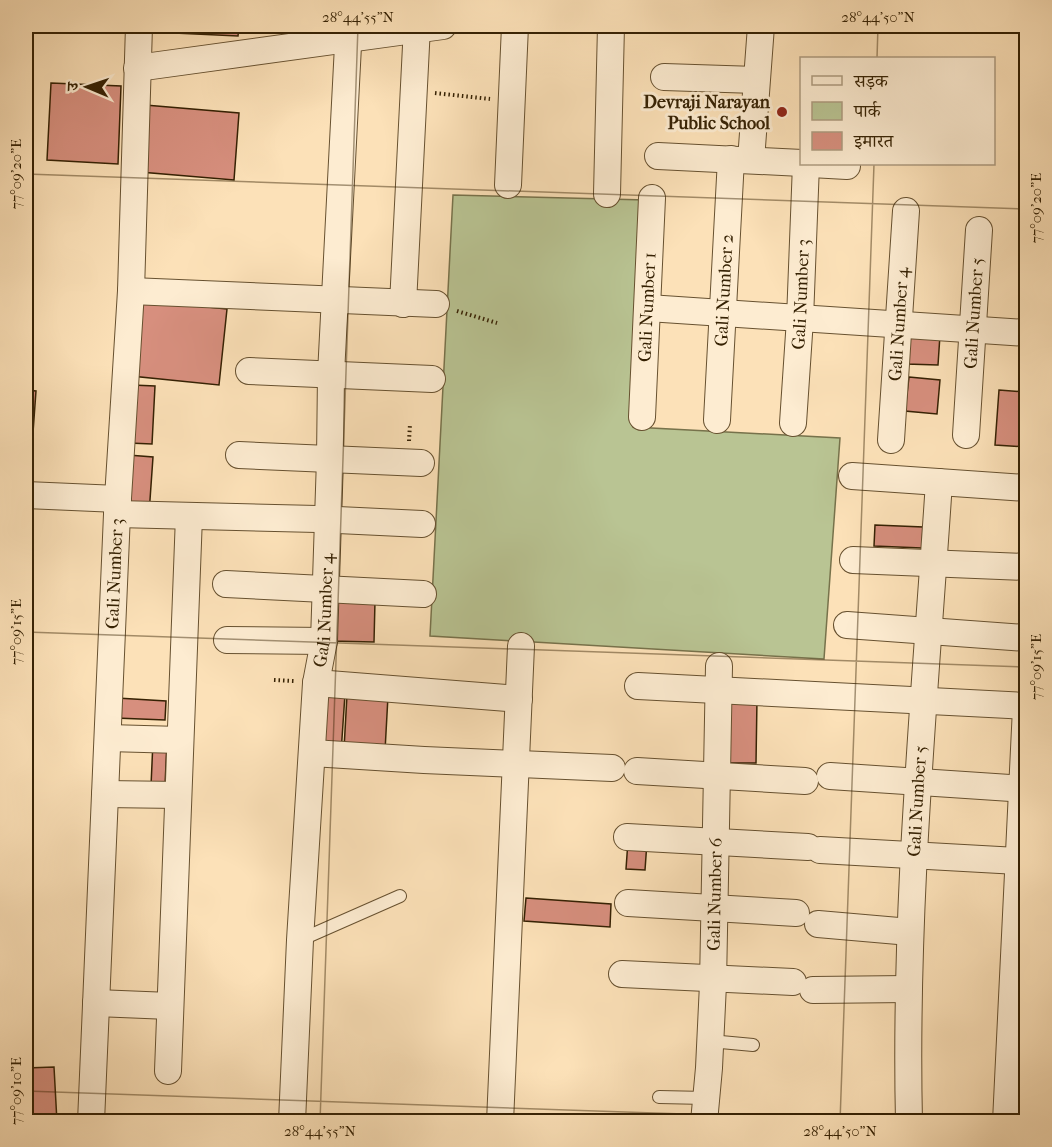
<svg xmlns="http://www.w3.org/2000/svg" width="1052" height="1147" viewBox="0 0 1052 1147" font-family="'IM FELL French Canon','Noto Serif Devanagari',serif">
  <rect width="100%" height="100%" fill="#fce1b8"/>
  <filter id="stains"><feTurbulence type="fractalNoise" baseFrequency=".00333" numOctaves="4"/><feColorMatrix values="0 0 0 0 .2 0 0 0 0 .09 0 0 0 0 .02 0 0 0 .5 -.17"/></filter>
  <radialGradient id="worn" r=".72"><stop offset=".6" stop-color="#630" stop-opacity="0"/><stop offset="1" stop-color="#630" stop-opacity=".3"/></radialGradient>
  <!-- green -->
  <path fill="#b9c493" stroke="#77724b" stroke-width="1.5" d="M453 195 646 200 633 427 840 438 824 659 430 636Z"/>
  <!-- building -->
  <path fill="#d78f7e" stroke="#352103" stroke-width="1.5" d="M153 26H239L238 36 153 32Z
    M51 83 121 86 118 164 47 160Z
    M145 105 239 113 234 180 140 172Z
    M139 300 227 309 219 385 131 376Z
    M907 333 940 335 938 365 906 364Z
    M909 377 940 380 937 414 905 411Z
    M132 385 155 386 152 444 129 443Z
    M26 390 36 391 29 488H26Z
    M999 390 1026 392V447L995 445Z
    M128 455 153 457 149 514 124 512Z
    M875 525 923 527 922 548 874 546Z
    M332 599 375 601 374 642 331 641Z
    M319 693 345 694 341 753 316 751Z
    M347 695 388 696 385 751 344 749Z
    M117 698 166 701 165 720 116 718Z
    M726 698 757 699 756 763H725Z
    M153 741 167 742 165 786H151Z
    M628 841 647 842 645 870 626 869Z
    M526 898 611 904 610 927 524 921Z
    M54 1067 57 1122H26V1068Z"/>
  <g fill="none" stroke-linecap="round" stroke-linejoin="round">
    <defs>
      <path id="lane" d="M300 940 400 896
        M710 1041 753 1045
        M659 1097 706 1098"/>
      <g id="street">
        <path d="M137 68 443 26"/>
        <path d="M664 77 756 80"/>
        <path d="M658 156 802 163"/>
        <path d="M751 160 761 26"/>
        <path d="M811 164 847 166"/>
        <path d="M508 185 515 26"/>
        <path d="M607 194 611 26"/>
        <path d="M131 291 436 304"/>
        <path d="M403 304 417 26"/>
        <path d="M648 308 1026 333"/>
        <path d="M249 371 432 379"/>
        <path id="s1" d="M642 417 652 198"/>
        <path id="s2" d="M717 420 731 159"/>
        <path id="s3" d="M793 423 800 319 806 164"/>
        <path id="s4" d="M966 435 979 230"/>
        <path id="s5" d="M891 440 906 211"/>
        <path d="M239 455 421 463"/>
        <path d="M852 476 1026 488"/>
        <path d="M26 495 118 499"/>
        <path d="M117 514 317 519 422 524"/>
        <path d="M853 560 1026 567"/>
        <path d="M226 584 423 594"/>
        <path d="M847 625 1026 638"/>
        <path d="M227 640 324 641"/>
        <path d="M316 683 519 699"/>
        <path d="M638 686 1026 706"/>
        <path d="M108 738 180 740"/>
        <path d="M312 753 424 760 612 768"/>
        <path d="M637 771 805 781"/>
        <path d="M830 776 1026 789"/>
        <path d="M105 794 178 795"/>
        <path d="M627 837 808 847"/>
        <path d="M820 850 1018 861"/>
        <path d="M628 903 796 913"/>
        <path d="M818 924 910 932"/>
        <path d="M622 974 793 982"/>
        <path d="M813 990 908 989"/>
        <path d="M96 1003 170 1006"/>
        <path d="M168 1071 189 516"/>
        <path id="s6" d="M91 1122 117 514 131 291 139 26"/>
        <path id="s7" d="M292 1122 300 940 316 683 324 641 330 459 331 374 349 26"/>
        <path d="M500 1122 521 646"/>
        <path id="s8" d="M704 1122 709 1068 713 984 719 666"/>
        <path id="s9" d="M909 1122C904 908 925 695 939 482"/>
        <path d="M1006 1122 1026 708"/>
      </g>
    </defs>
    <!-- lane casing -->
    <use href="#lane" stroke="#675130" stroke-width="14"/>
    <!-- street casing -->
    <use href="#street" stroke="#675130" stroke-width="28"/>
    <!-- path -->
    <path stroke="#352103" stroke-width="4" stroke-dasharray="1.5 3" stroke-linecap="butt" d="M435 93 490 99
      M457 311 497 323
      M409 441 410 424
      M274 680 294 681"/>
    <!-- lane -->
    <use href="#lane" stroke="#fdecd1" stroke-width="12"/>
    <!-- street -->
    <use href="#street" stroke="#fdecd1" stroke-width="26"/>
  </g>
  <!-- ticks -->
  <path fill="none" stroke="#352103" stroke-width="1.5" stroke-opacity="0.45" d="M877 58 878 26M26 174 1026 209M26 632 1026 667M26 1091 911 1122M320 1122 358 26M840 1122 874 164"/>
  <!-- markers -->
  <circle fill="#8f2418" stroke="#fdecd1" stroke-width="2" cx="782" cy="112" r="6"/>
  <g text-anchor="middle" dominant-baseline="central" stroke-width="6" stroke-linejoin="round" paint-order="stroke">
    <!-- poi labels -->
    <g font-size="18" font-weight="bold" fill="#352103" stroke="#fdecd1" text-anchor="end">
      <text x="770" y="102">Devraji Narayan<tspan x="770" dy="21">Public School</tspan></text>
    </g>
    <!-- street labels -->
    <g font-size="18" fill="#352103" stroke="#fdecd1">
      <text stroke="none"><textPath href="#s2" startOffset="130">Gali Number 2</textPath></text>
      <text stroke="none"><textPath href="#s3" startOffset="129">Gali Number 3</textPath></text>
      <text stroke="none"><textPath href="#s1" startOffset="110">Gali Number 1</textPath></text>
      <text stroke="none"><textPath href="#s4" startOffset="122">Gali Number 5</textPath></text>
      <text stroke="none"><textPath href="#s5" startOffset="116">Gali Number 4</textPath></text>
      <text stroke="none"><textPath href="#s6" startOffset="549">Gali Number 3</textPath></text>
      <text stroke="none"><textPath href="#s7" startOffset="513">Gali Number 4</textPath></text>
      <text stroke="none"><textPath href="#s9" startOffset="321">Gali Number 5</textPath></text>
      <text stroke="none"><textPath href="#s8" startOffset="228">Gali Number 6</textPath></text>
    </g>
  </g>
  <!-- margin -->
  <rect width="1052" height="1147" fill="none" stroke="#fce1b8" stroke-width="66"/>
  <!-- legend -->
  <rect x="800" y="57" width="195" height="108" fill="#fdecd1" stroke="#ad9b7f" stroke-width="1.5"/>
  <rect x="812" y="76" width="30" height="9" fill="#fdecd1" stroke="#ad9b7f" stroke-width="1.5"/>
  <text x="854" y="87" font-size="18" fill="#352103">सड़क</text>
  <rect x="812" y="102" width="30" height="18" fill="#b9c493" stroke="#ad9b7f" stroke-width="1.5"/>
  <text x="854" y="117" font-size="18" fill="#352103">पार्क</text>
  <rect x="812" y="132" width="30" height="18" fill="#d78f7e" stroke="#ad9b7f" stroke-width="1.5"/>
  <text x="854" y="147" font-size="18" fill="#352103">इमारत</text>
  <!-- north arrow -->
  <g transform="translate(87 87) rotate(272)" stroke="#fdecd1" stroke-width="4.5" paint-order="stroke">
  <path d="M0-4.5L10 22L0 15L-10 22Z" fill="#352103"/>
  <text y="-9" font-size="16" font-weight="bold" text-anchor="middle" fill="#352103">उ</text>
  </g>
  <rect x="33" y="33" width="986" height="1081" fill="none" stroke="#352103" stroke-width="2"/>
  <g font-size="15" text-anchor="middle" fill="#352103">
    <text x="358" y="22">28°44'55"N</text>
    <text x="878" y="22">28°44'50"N</text>
    <text transform="translate(16 174) rotate(-90)" y="5">77°09'20"E</text>
    <text transform="translate(1036 208) rotate(-90)" y="5">77°09'20"E</text>
    <text transform="translate(16 632) rotate(-90)" y="5">77°09'15"E</text>
    <text transform="translate(1036 667) rotate(-90)" y="5">77°09'15"E</text>
    <text transform="translate(16 1091) rotate(-90)" y="5">77°09'10"E</text>
    <text x="320" y="1136">28°44'55"N</text>
    <text x="840" y="1136">28°44'50"N</text>
  </g>
  <rect width="100%" height="100%" filter="url(#stains)"/>
  <rect width="100%" height="100%" fill="url(#worn)"/>
</svg>
